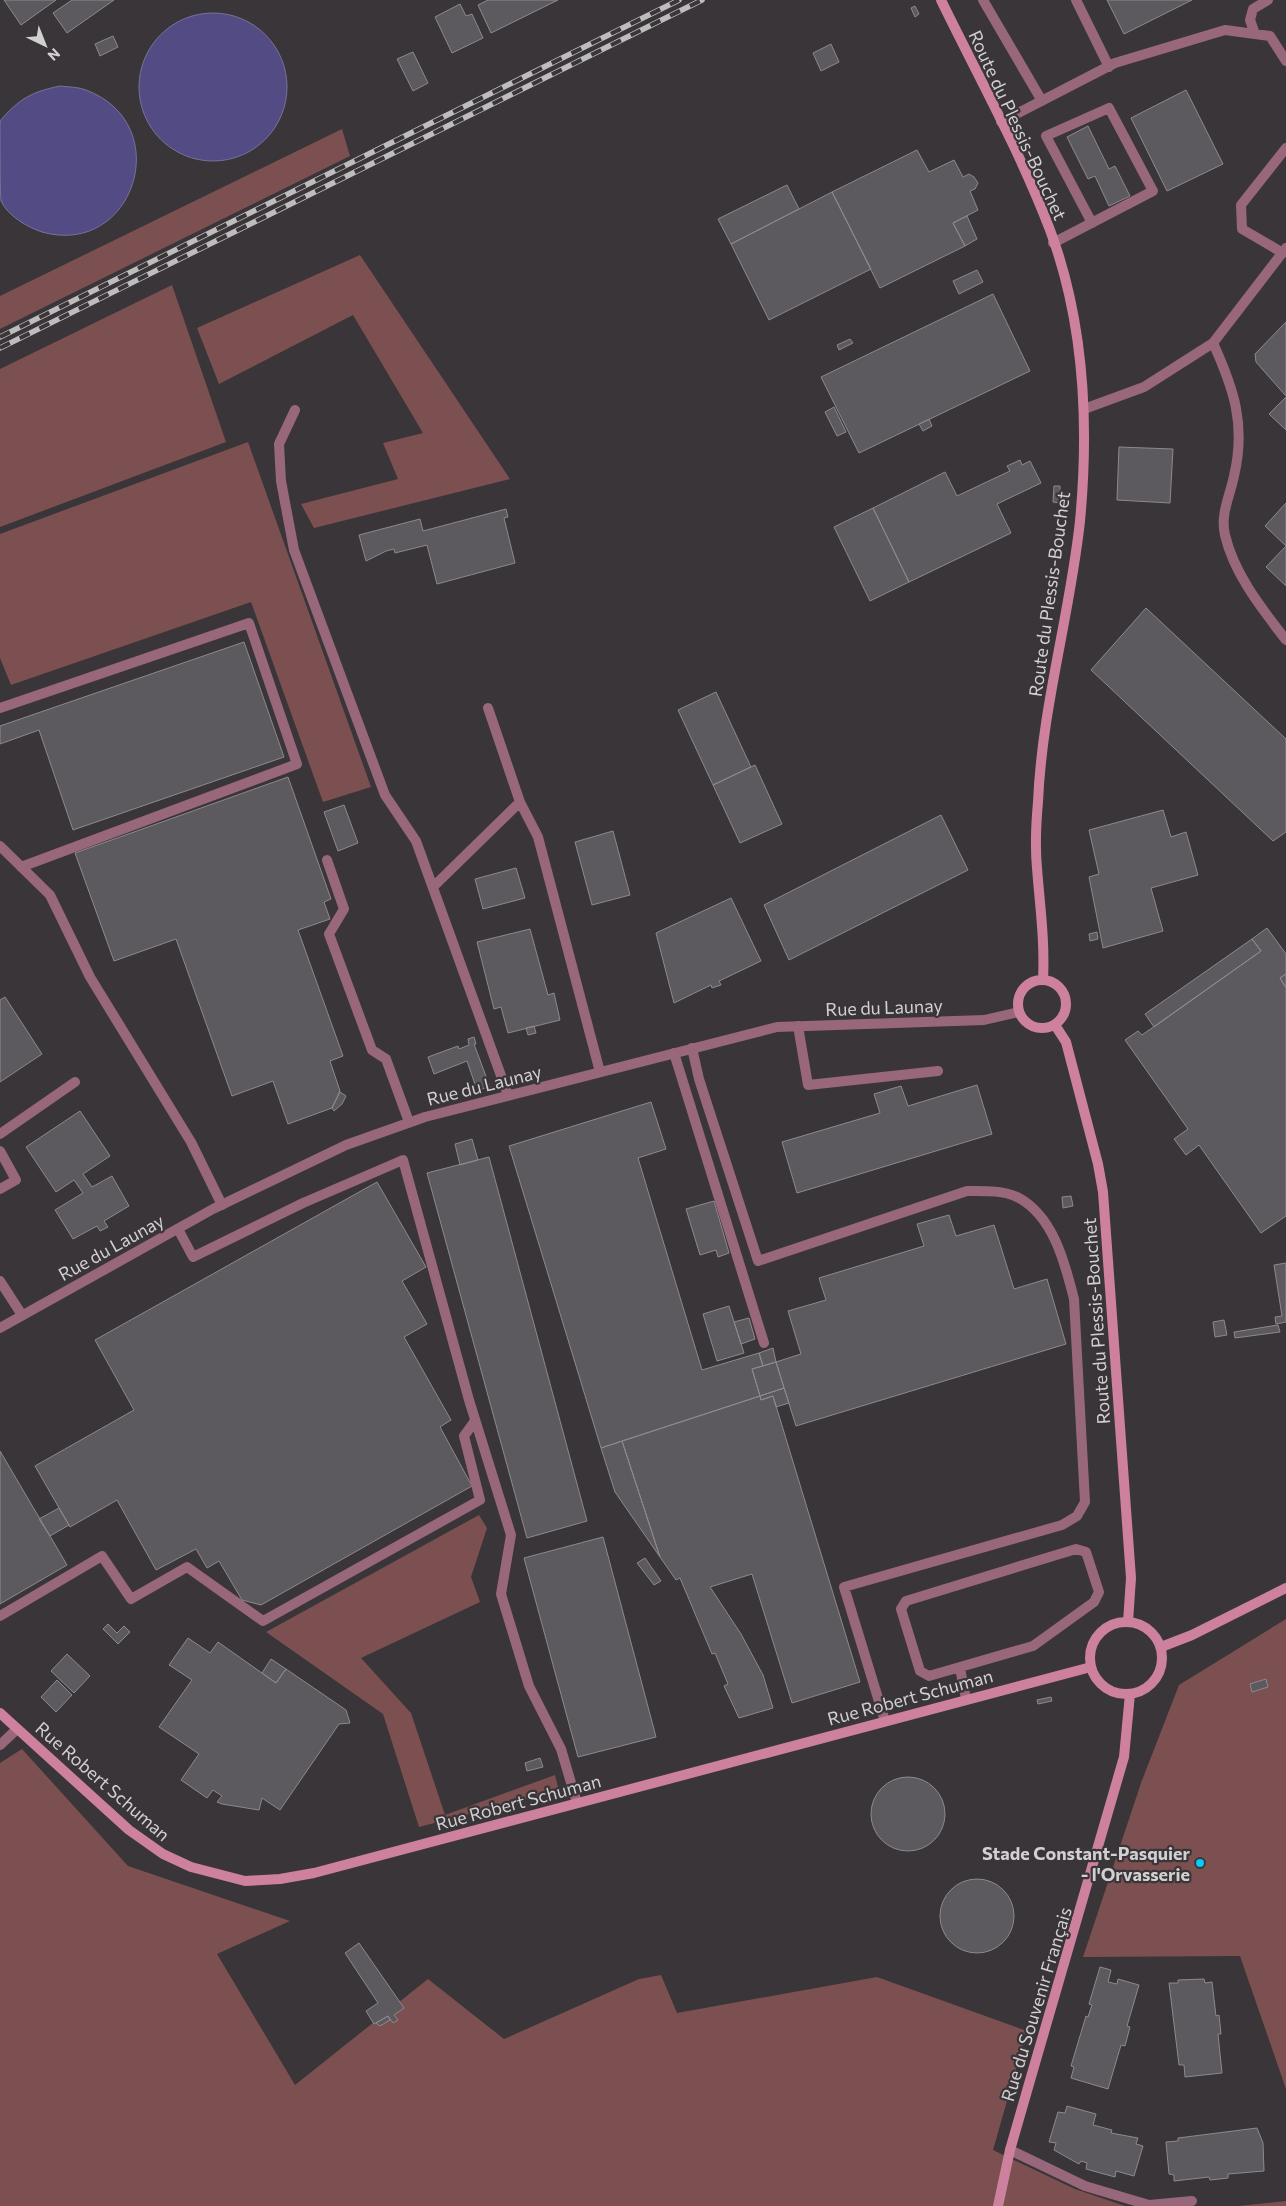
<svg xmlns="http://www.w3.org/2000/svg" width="1286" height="2206" viewBox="0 0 1286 2206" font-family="Commissioner,sans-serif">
  <rect width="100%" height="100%" fill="#393538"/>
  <!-- green -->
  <path fill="#7c5051" d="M342 129 350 156 0 329V296Z
    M360 255 510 479 314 528 301 504 398 479 383 443 423 433 353 315 219 384 197 328Z
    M172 285 226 442 0 527V369Z
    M248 442 371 787 323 802 251 602 11 685 0 658V534Z
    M479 1515 487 1528 471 1577 480 1602 361 1658 411 1713 445 1815 555 1775 559 1791 419 1827 383 1714 266 1632Z
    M1286 1619V2089L1240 1956 1083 1957 1141 1783 1179 1685Z
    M22 1749 128 1866 290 1921 217 1954 295 2085 428 1979 504 2039 639 1979 661 1975 677 2013 877 1977 1027 2031 993 2150 1075 2189 1125 2206H0V1763Z
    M1286 2201V2206H1238Z"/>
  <!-- water -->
  <path fill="#534b83" stroke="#79739b" d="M139 87a74 74 0 1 1 148 0a74 74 0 1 1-148 0Z
    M60 86C68 87 79 87 86 90 177 124 134 258 42 232 27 227 8 216 1 201 0 193 0 134 0 121 19 99 31 92 60 86Z"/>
  <!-- building -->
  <path fill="#5d5a5f" stroke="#8d898f" d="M4 0H56L21 25Z
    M72 0H114L67 33 53 13Z
    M488 0H558L491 33 478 5Z
    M1107 0H1192L1124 34Z
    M460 4 466 16 472 14 483 38 452 53 435 17Z
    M915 6 919 14 915 17 911 8Z
    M113 36 118 47 100 56 95 44Z
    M831 44 839 62 821 71 813 53Z
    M413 52 428 83 413 91 397 59Z
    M1186 90 1223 164 1167 191 1131 118Z
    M1088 126 1109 169 1115 166 1130 196 1109 206 1095 176 1088 179 1067 137Z
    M917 150 929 172 954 160 963 177 969 174 974 177 978 183 975 189 970 191 978 210 953 223 965 246 880 288 832 192Z
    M787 185 799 209 731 244 718 219Z
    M832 192 871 269 769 320 731 244Z
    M967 216 977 239 965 246 953 223Z
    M977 270 983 282 959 294 953 281Z
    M993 294 1030 371 859 453 821 377Z
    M1286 322V396L1256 362 1255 354Z
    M850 339 853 343 839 350 837 345Z
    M1286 397V430L1269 414Z
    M834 407 846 432 837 436 825 412Z
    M929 419 932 426 923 431 919 424Z
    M1119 447 1173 449 1170 503 1117 500Z
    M1020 460 1022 465 1030 461 1041 483 997 504 1011 533 909 582 873 508 945 472 957 496 1010 471 1007 466Z
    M1054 486H1060V503L1053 502Z
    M1286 503V546L1265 526Z
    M873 508 909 582 870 601 834 527Z
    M506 509 508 517 504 518 515 563 437 584 427 545 395 553 394 549 386 551 366 561 359 535 420 519 423 531Z
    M1286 546V586L1266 567Z
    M1146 608 1286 739V832L1273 841 1091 670Z
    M244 642 284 757 73 830 39 730 0 744V726Z
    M716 692 751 767 713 785 678 710Z
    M755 765 782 824 740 843 713 785Z
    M288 777 331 899 324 902 330 919 298 930 343 1056 330 1061 340 1091 332 1108 288 1124 273 1081 232 1096 176 939 114 961 75 853Z
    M344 805 358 843 338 851 324 812Z
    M1163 810 1171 837 1186 832 1198 875 1151 888 1163 931 1103 948 1089 877 1099 874 1089 830Z
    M941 815 968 870 789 960 764 905Z
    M613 831 630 895 592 905 575 842Z
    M516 868 525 898 483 909 475 879Z
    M731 898 761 961 719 981 721 985 712 988 711 985 674 1003 656 933Z
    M1267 928 1286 954V974L1280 978 1286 988V1216L1261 1233 1199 1145 1186 1155 1174 1139 1188 1129 1125 1040 1138 1031 1142 1035 1261 951 1252 939Z
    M530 929 548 995 554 993 560 1020 508 1033 501 1007 494 1009 477 942Z
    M1097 932 1098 939 1090 941 1089 934Z
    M1252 939 1261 951 1154 1027 1145 1014Z
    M1286 974V987L1280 978Z
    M5 997 42 1054 0 1082V1000Z
    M534 1026 536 1033 528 1035 526 1028Z
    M474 1037 476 1044H474L490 1087 477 1090 467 1061 434 1074 428 1057 458 1046 459 1049 469 1045 468 1039Z
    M977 1085 992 1134 797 1193 782 1142 880 1113 874 1094 901 1086 908 1106Z
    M340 1092 346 1096 342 1104 334 1111 332 1108Z
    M651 1102 666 1149 638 1158 702 1370 759 1353 763 1366 752 1369 760 1396 601 1448 509 1146Z
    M80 1111 110 1156 83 1174 92 1187 112 1176 129 1206 104 1221 108 1227 100 1231 97 1226 73 1239 55 1210 83 1193 74 1180 56 1192 26 1147Z
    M472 1139 478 1160 460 1165 455 1144Z
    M489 1157 587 1521 527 1538 427 1173Z
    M377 1182 426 1267 402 1281 427 1324 404 1337 451 1420 440 1427 472 1486 261 1605 242 1600 219 1561 207 1568 196 1549 156 1570 117 1500 70 1527 35 1466 134 1410 95 1340Z
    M1071 1196 1073 1206 1063 1208 1062 1197Z
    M714 1201 729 1253 718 1257 716 1250 700 1255 686 1209Z
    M949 1215 956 1236 994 1225 1014 1289 1047 1279 1066 1344 796 1426 776 1362 801 1354 788 1311 826 1300 819 1278 924 1246 917 1224Z
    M1286 1263V1322L1276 1324 1275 1317 1282 1316 1274 1265Z
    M729 1306 744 1353 717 1361 703 1314Z
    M749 1318 755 1339 741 1344 734 1322Z
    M1224 1320 1227 1335 1215 1337 1213 1322Z
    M1278 1325 1280 1332 1235 1338 1234 1332Z
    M773 1348 776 1362 763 1366 759 1353Z
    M776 1362 784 1388 760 1396 752 1369Z
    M784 1388 789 1403 776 1407 773 1396 761 1400 760 1396Z
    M760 1396 761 1400 773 1396 860 1682 792 1703 752 1574 710 1587 741 1634 763 1675 773 1708 739 1718 724 1686 728 1684 715 1653 712 1654 680 1578 676 1580 660 1557 622 1441Z
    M622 1441 660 1557 615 1492 601 1448Z
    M0 1451 67 1565 0 1604Z
    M59 1508 69 1525 50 1536 39 1519Z
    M603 1537 656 1737 578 1757 524 1558Z
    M645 1558 661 1581 654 1585 637 1563Z
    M108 1624 117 1633 124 1626 130 1632 118 1644 103 1629Z
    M188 1638 210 1653 218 1642 276 1683 286 1669 346 1710 350 1723 339 1724 280 1810 262 1798 259 1810 222 1804 217 1802 222 1796 213 1790 207 1798 181 1780 199 1754 159 1727 192 1680 169 1665Z
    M67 1654 90 1676 74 1693 51 1671Z
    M271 1659 286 1669 276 1683 262 1673Z
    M1266 1679 1268 1687 1252 1692 1250 1684Z
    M57 1680 72 1695 56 1712 41 1697Z
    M1051 1697 1052 1701 1038 1704 1037 1700Z
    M540 1758 543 1767 527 1771 525 1763Z
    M871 1814a37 37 0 1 1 74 0a37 37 0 1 1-74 0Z
    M940 1916a37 37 0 1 1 74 0a37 37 0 1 1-74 0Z
    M359 1943 404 2008 394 2015 398 2020 393 2023 388 2016 374 2024 366 2011 378 2003 345 1953Z
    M1100 1967 1111 1970 1108 1982 1117 1984 1118 1979 1139 1985 1127 2026 1130 2027 1125 2046 1121 2045 1108 2089 1071 2078 1074 2067 1071 2066 1086 2016 1088 2017 1092 2005 1089 2004Z
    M1204 1979 1205 1983 1212 1982 1216 2016 1219 2015 1221 2034H1218L1222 2073 1185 2077 1184 2065H1179L1169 1983H1178V1980Z
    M388 2016 390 2020 380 2026 376 2023Z
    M1067 2106 1096 2114 1093 2125 1112 2130 1111 2133 1138 2138 1136 2144 1143 2146 1134 2176 1116 2171 1115 2177 1086 2169 1087 2163 1081 2161 1079 2164 1054 2150 1056 2143 1049 2142 1058 2112 1065 2113Z
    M1257 2128 1263 2143 1264 2171 1228 2174V2178L1210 2180 1209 2177 1174 2181V2175L1169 2174 1166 2142 1178 2141V2138Z"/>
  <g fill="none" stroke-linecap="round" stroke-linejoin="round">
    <!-- lane -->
    <path stroke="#986779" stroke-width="10" d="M983 0 1042 101
      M1076 0 1109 67
      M1255 34 1250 20 1253 9 1268 0
      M1001 122 1115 63 1225 30 1270 36 1286 61
      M1053 243 1153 191 1109 108 1046 136 1092 223
      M1283 253 1242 229 1241 205 1286 148
      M295 410 279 444 281 481 294 550 385 795 416 841 508 1095
      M0 708 249 623 297 764 21 867
      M520 802 538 837 600 1072
      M0 846 50 895 90 977 191 1142 222 1205
      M327 860 344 909 329 934 372 1050 386 1059 409 1122
      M433 887 520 802 488 708
      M798 1026 808 1085 938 1071
      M692 1048 699 1079 758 1261 967 1191C982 1191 1003 1190 1017 1197 1053 1215 1065 1263 1074 1299L1085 1502 1077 1516 1062 1525 844 1587 885 1721
      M674 1053 764 1343
      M0 1134 75 1082
      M0 1151 16 1180 0 1189
      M178 1229 193 1257 303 1203 403 1160 469 1400 511 1535 501 1594 529 1686 561 1749 577 1803
      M0 1281 22 1315
      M1076 1549 1086 1552 1099 1592 1094 1602 1033 1646 929 1676 920 1671 901 1609 906 1601Z
      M0 1616 102 1556 131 1599 187 1567 263 1621 480 1500 464 1436 475 1421
      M960 1668 966 1699"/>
    <!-- street -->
    <path stroke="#986779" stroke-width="10" d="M1213 343C1234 389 1246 425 1234 476 1230 496 1220 514 1225 535 1234 574 1262 609 1286 640
      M1084 409 1144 387 1213 343 1286 248
      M0 1328 213 1209 346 1145 425 1117 777 1027 984 1020 1019 1012
      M0 1745 17 1729
      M1010 2150 1085 2186 1149 2205 1192 2201"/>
    <!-- secondary -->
    <path stroke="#ce819e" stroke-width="10" d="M941 0C978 76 1020 151 1050 230 1084 321 1089 425 1080 521 1070 615 1042 707 1038 802 1036 824 1035 847 1037 868 1040 907 1045 941 1043 980
      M1018 1004a24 24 0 1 1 48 0a24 24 0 1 1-48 0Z
      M1055 1025 1066 1042 1098 1164 1103 1192 1131 1578 1128 1622
      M1090 1658a36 36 0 1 1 72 0a36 36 0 1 1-72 0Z
      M1161 1647 1192 1635 1286 1588
      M0 1713 129 1830 163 1854 191 1867 245 1881 280 1879 314 1873 1091 1667
      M998 2206 1010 2150 1031 2077 1124 1757 1130 1694"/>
    <defs>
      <path id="rail" d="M0 337 679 0
        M0 348 702 0"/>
    </defs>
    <!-- rail casing -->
    <use href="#rail" stroke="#bfbcbe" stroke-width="5.5"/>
    <!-- rail -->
    <use href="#rail" stroke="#393538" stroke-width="4" stroke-dasharray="11" stroke-linecap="butt"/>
  </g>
  <!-- markers -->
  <circle fill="#02cbf9" stroke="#393538" stroke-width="2" cx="1200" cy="1863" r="5"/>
  <g text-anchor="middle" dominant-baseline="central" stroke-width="4.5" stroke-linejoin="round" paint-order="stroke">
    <!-- street labels -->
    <g font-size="18" fill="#d3d0d2" stroke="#393538">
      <text transform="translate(1018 125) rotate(65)">Route du Plessis-Bouchet</text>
      <text transform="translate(1049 594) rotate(-82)">Route du Plessis-Bouchet</text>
      <text transform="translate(884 1007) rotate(-2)">Rue du Launay</text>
      <text transform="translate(484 1085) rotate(-14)">Rue du Launay</text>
      <text transform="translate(111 1247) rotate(-29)">Rue du Launay</text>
      <text transform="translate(1096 1321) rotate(-94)">Route du Plessis-Bouchet</text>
      <text transform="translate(910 1697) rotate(-15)">Rue Robert Schuman</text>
      <text transform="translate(103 1781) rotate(41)">Rue Robert Schuman</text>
      <text transform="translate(518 1802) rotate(-15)">Rue Robert Schuman</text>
      <text transform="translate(1036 2004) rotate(-73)">Rue du Souvenir Français</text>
    </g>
    <!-- poi labels -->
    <g font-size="18" font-weight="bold" fill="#d3d0d2" stroke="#393538" text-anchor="end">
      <text x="1190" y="1853">Stade Constant-Pasquier<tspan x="1190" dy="21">- l'Orvasserie</tspan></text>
    </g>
  </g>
  <!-- north arrow -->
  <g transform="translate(45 45) rotate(137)" stroke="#393538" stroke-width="4" paint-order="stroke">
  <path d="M0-4L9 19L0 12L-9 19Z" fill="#d3d0d2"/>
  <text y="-8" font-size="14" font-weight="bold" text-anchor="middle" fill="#d3d0d2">N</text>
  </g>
</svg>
